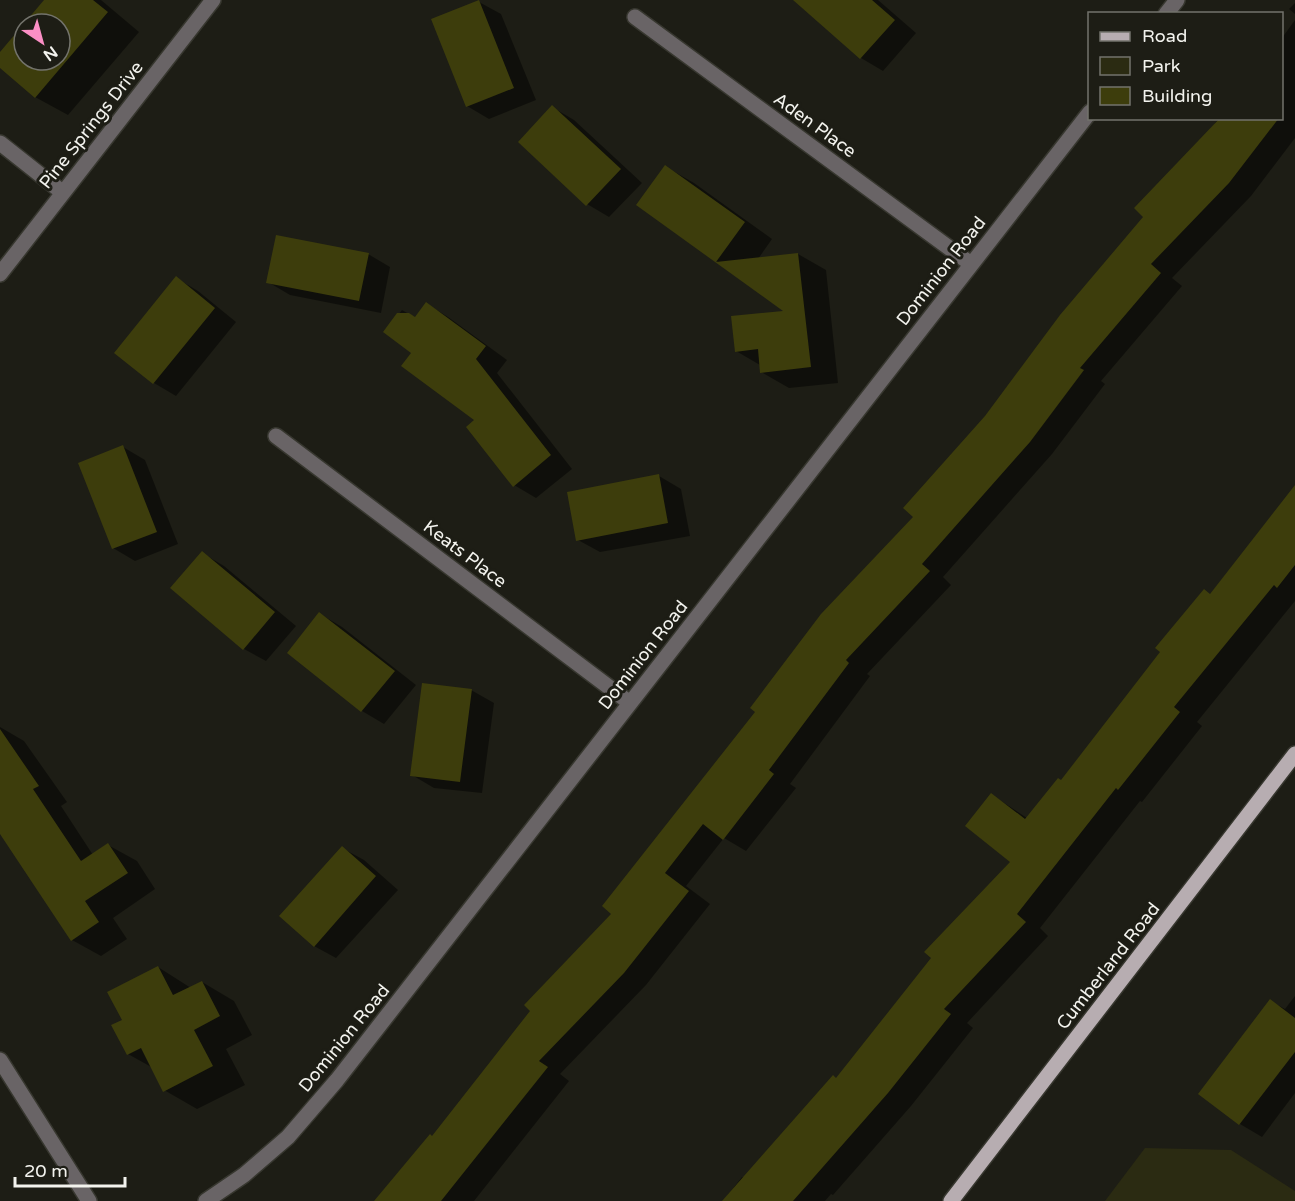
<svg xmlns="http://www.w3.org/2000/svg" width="1295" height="1201" viewBox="0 0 1295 1201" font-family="'Varela Round',sans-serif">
  <rect width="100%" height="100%" fill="#1d1d15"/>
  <!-- green -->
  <path fill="#2b2b12" d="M1145 1148 1231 1150 1295 1191V1201H1105Z"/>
  <!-- shadow -->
  <path fill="#0007" d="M46 0H101L139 32 68 115 35 97 0 66V54L24 26V60H60V24H26Z
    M795 0H878L916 33 883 71 861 58Z
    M479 2 501 14 536 100 489 119 467 106Z
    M1295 3V14L1289 9Z
    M1295 20V138L1251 196 1172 278 1182 286 1101 381 1105 384 1052 454 943 577 951 585 867 674 870 676 790 784 796 788 746 851 724 838 686 886 710 904 646 985 560 1074 569 1081 474 1201H376L433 1138 614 914 915 517 986 416 1145 216 1219 118H1282V38Z
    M552 107 574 120 642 183 609 217 587 204Z
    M666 167 694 183 772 239 758 259 798 254 826 270 838 383 789 388 761 372 760 365 736 351 787 312 638 204Z
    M368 254 390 267 381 313 290 295 268 282Z
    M176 278 198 291 236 322 176 396 154 383 116 353Z
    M427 304 448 317 507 360 497 373 572 469 536 498 514 485 477 419 413 352 390 325 402 310 416 318Z
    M123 447 145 460 178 544 135 561 113 548Z
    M659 476 681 489 690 536 600 552 578 540Z
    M1295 488V601L1197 722 1202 726 1142 802 1140 801 1040 928 1048 936 967 1023 973 1028 911 1106 833 1195 831 1194 825 1201H723L742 1177 744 1178 837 1079 1012 862 992 795 1027 818 1061 781Z
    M202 553 224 566 296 626 266 661 244 649 172 588Z
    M320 614 342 627 416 685 384 724 362 711 289 653Z
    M471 690 494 703 482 793 434 788 412 775Z
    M0 727 24 741 67 802 61 806 93 855 108 845 137 861 155 889 113 918 127 939 101 956 72 940 0 819Z
    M342 848 364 860 398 890 336 958 314 946Z
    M158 967 191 988 202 982 234 1001 252 1035 226 1049 245 1085 197 1109 164 1090 153 1068 128 1054 124 1021Z
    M1295 996V1093L1262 1137 1240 1124 1200 1094 1270 1001 1285 1009Z"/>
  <!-- building -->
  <path fill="#3d3d0c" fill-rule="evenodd" d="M44 0H93L108 12 35 98 0 68V52ZM24 24H60V60H24Z
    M479 0 514 88 466 107 431 19Z
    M793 0H872L895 20 860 59Z
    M552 105 621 169 586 206 518 142Z
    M1220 118H1279L1229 183 1151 264 1161 273 1080 368 1084 370 1030 442 922 564 930 571 846 660 849 663 769 770 774 774 723 840 703 824 665 873 689 891 624 973 539 1061 548 1067 441 1201H374L430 1134 432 1136 530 1011 524 1005 611 914 602 906 755 712 750 708 821 614 913 517 903 508 985 416 1060 315 1143 217 1134 208Z
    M665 165 745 222 716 262 798 253 811 367 760 373 758 349 735 352 731 316 783 311 636 205Z
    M276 235 369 253 359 301 266 283Z
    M176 276 215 308 153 384 114 353Z
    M426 302 486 346 476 359 551 455 513 487 466 427 474 420 401 366 411 353 383 332 397 313H409L415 317Z
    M123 445 157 532 112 549 78 463Z
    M659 474 668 523 576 541 567 492Z
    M1295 485V565L1277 588 1274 585 1174 707 1180 712 1118 790 1116 788 1017 914 1026 922 944 1009 951 1014 888 1093 793 1201H722L833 1075 836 1078 931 958 924 952 1010 862 965 826 991 793 1025 819 1058 778 1061 780 1160 652 1155 648 1204 589 1210 594Z
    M202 551 275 612 243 650 170 588Z
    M319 612 395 671 361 712 287 653Z
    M422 683 472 689 460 782 410 776Z
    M0 729 39 786 33 789 81 861 108 843 128 873 85 901 99 922 71 941 0 834Z
    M342 846 376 876 314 947 279 916Z
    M158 966 173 995 202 981 220 1016 194 1030 213 1066 163 1092 141 1048 127 1055 111 1025 122 1020 107 992Z
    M1270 999 1295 1018V1052L1239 1125 1198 1094Z"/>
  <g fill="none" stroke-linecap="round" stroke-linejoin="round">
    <defs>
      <path id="street" d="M1166 14 1177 0
        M635 17 971 264
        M0 143 62 192
        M0 274 213 0
        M276 436 630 703
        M0 1060 89 1201
        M206 1201 244 1175 288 1137 337 1080 1090 112"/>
      <path id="primary" d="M951 1201 1295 754"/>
    </defs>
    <!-- street casing -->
    <use href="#street" stroke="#37372f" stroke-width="18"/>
    <!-- primary casing -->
    <use href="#primary" stroke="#37372f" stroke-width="18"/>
    <!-- street -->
    <use href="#street" stroke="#696466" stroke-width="15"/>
    <!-- primary -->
    <use href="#primary" stroke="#b7adb1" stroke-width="15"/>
  </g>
  <g text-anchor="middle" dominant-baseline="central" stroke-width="6" stroke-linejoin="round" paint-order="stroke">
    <!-- street labels -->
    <g font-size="18" fill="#f3f3ee" stroke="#1d1d15">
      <text transform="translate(91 125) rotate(-52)">Pine Springs Drive</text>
      <text transform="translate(815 125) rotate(36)">Aden Place</text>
      <text transform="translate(941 271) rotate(-52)">Dominion Road</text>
      <text transform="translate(465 554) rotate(37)">Keats Place</text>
      <text transform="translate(643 655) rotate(-52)">Dominion Road</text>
      <text transform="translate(1108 966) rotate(-52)">Cumberland Road</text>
      <text transform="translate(344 1038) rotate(-51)">Dominion Road</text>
    </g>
  </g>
  <!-- legend -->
  <rect x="1088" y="12" width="195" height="108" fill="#1d1d15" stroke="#73736c" stroke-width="1.5"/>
  <rect x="1100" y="32" width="30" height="9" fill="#b7adb1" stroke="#73736c" stroke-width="1.5"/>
  <text x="1142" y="42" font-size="18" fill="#f3f3ee">Road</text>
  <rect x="1100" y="57" width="30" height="18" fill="#2b2b12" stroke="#73736c" stroke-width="1.5"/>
  <text x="1142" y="72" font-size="18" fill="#f3f3ee">Park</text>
  <rect x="1100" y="87" width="30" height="18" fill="#3d3d0c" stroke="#73736c" stroke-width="1.5"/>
  <text x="1142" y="102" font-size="18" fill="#f3f3ee">Building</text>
  <!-- north arrow -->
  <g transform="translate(42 42) rotate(144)"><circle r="28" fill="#1d1d15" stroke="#73736c" stroke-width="1.5"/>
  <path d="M0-4.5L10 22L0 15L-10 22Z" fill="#fb8fc5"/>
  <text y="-9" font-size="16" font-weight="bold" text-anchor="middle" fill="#f3f3ee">N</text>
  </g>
  <!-- scale -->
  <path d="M15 1177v9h110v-9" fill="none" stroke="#f3f3ee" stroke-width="3"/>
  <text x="24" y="1177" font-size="18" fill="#f3f3ee" stroke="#1d1d15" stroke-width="4.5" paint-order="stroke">20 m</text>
</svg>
